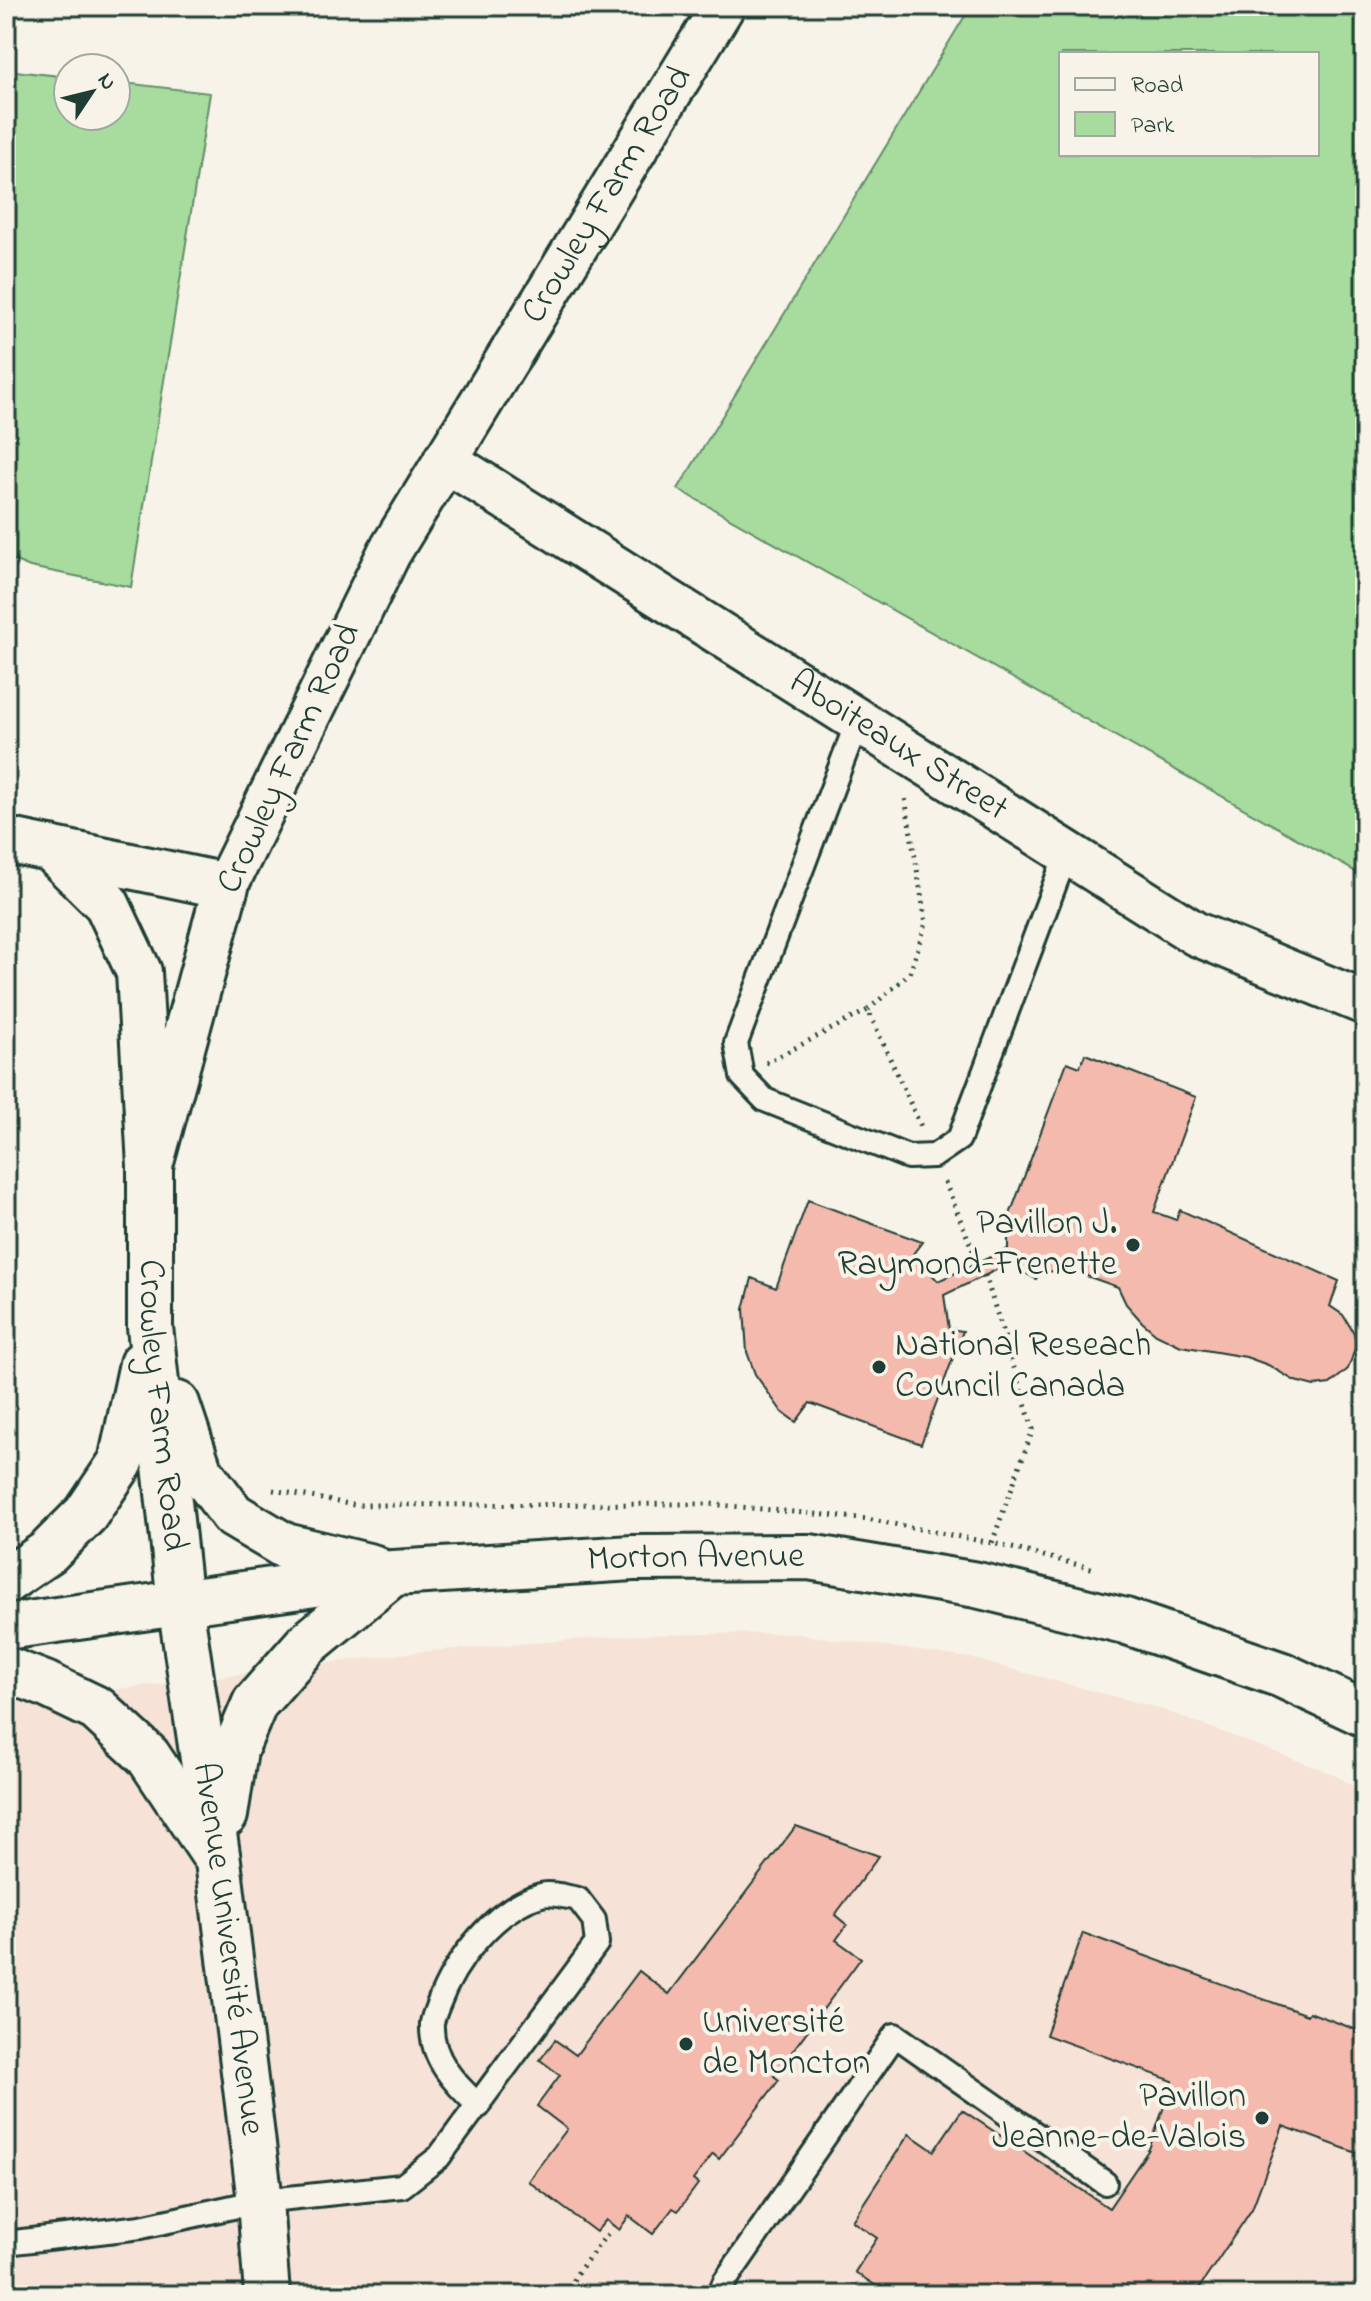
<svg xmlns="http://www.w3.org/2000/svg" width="1371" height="2301" viewBox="0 0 1371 2301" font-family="'Indie Flower',sans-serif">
  <rect width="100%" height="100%" fill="#f7f3e8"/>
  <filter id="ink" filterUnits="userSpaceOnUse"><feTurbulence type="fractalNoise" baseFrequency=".0125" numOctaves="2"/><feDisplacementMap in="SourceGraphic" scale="16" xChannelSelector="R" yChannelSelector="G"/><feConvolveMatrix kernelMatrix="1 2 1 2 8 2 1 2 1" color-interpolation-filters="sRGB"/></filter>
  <g filter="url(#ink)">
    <!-- built -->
    <path fill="#f6e2d6" d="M789 1633 970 1658 1161 1709 1333 1774 1365 1793V2295H6V1703L418 1652 635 1635Z"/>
    <!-- green -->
    <path fill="#a7dc9e" stroke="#638c69" stroke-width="2" fill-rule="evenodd" d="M971 6H1365V877L678 489ZM1061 54H1317V154H1061Z
      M6 70 68 77V116H116V82L210 93 131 587 30 567 6 557Z"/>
    <!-- building -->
    <path fill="#f4baad" stroke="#1f3d34" stroke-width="2" d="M1085 1054 1196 1097 1154 1212 1176 1220 1180 1210 1339 1281 1330 1306 1343 1315 1354 1333 1356 1346 1348 1369 1330 1384 1314 1386 1295 1381 1268 1365 1246 1357 1181 1346 1156 1334 1142 1322 1126 1304 1118 1287 1078 1273 1041 1271 1036 1279 1023 1272 1013 1262 944 1295 949 1329 963 1331 921 1444 810 1403 796 1422 782 1412 755 1374 747 1352 744 1309 752 1278 776 1288 808 1200 922 1242 913 1254 938 1281 1008 1249V1220L1067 1062 1080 1067Z
      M796 1826 879 1856 835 1915 847 1925 836 1940 861 1958 774 2076 779 2080 719 2159 713 2154 693 2180 698 2184 678 2211 673 2208 653 2234 629 2216 619 2230 606 2220 596 2232 528 2181 567 2129 537 2106 560 2075 540 2060 555 2040 576 2055 639 1971 669 1994Z
      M1083 1933 1307 2015 1309 2012 1365 2033V2156L1283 2126 1252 2209 1195 2294 1197 2295H890L855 2272 877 2238 852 2221 909 2134 934 2151 962 2110 1109 2208 1149 2149 1173 2081 1046 2035Z"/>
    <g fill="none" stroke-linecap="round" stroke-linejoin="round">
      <defs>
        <path id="lane" d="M858 720 736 1043 742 1076 765 1100 908 1157 934 1156 959 1139 1067 852
          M6 2243 141 2227 260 2201 402 2186 439 2157 597 1943 594 1920 578 1899C567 1897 551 1892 541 1895 494 1908 454 1962 438 2005 436 2010 433 2017 432 2023 430 2058 455 2084 479 2106
          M719 2295 725 2281 895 2035 1105 2183"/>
        <g id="street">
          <path id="s1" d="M445 460 1196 934 1365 1003"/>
          <path id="s2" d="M226 886 389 553 723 6"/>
        </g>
        <g id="secondary">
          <path id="s3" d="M226 886 150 1166V1327L180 1603 218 1861 260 2201 267 2295"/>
          <path d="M177 1404 199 1470 233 1515 285 1546 372 1567"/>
          <path d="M6 1581 48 1552 86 1514 121 1462 142 1364"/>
          <path id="s4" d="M6 1627 394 1573 633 1558 809 1557 977 1585 1125 1621 1282 1675 1365 1714"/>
          <path d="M6 1669 45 1684 97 1709 148 1756 212 1852"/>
          <path d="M225 1815 235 1750 255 1703 306 1645 393 1573"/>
        </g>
        <path id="highway" d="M6 840 226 886
          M51 849 107 904 139 972 150 1166"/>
      </defs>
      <!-- lane casing -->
      <use href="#lane" stroke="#1f3d34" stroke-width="28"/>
      <!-- street casing -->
      <use href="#street" stroke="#1f3d34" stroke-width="48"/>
      <!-- secondary casing -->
      <use href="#secondary" stroke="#1f3d34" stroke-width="50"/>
      <!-- highway casing -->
      <use href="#highway" stroke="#1f3d34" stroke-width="50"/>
      <!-- path -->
      <path stroke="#1f3d34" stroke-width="5" stroke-dasharray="2 6" stroke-linecap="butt" d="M868 1010 910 973 926 923 905 798
        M766 1063 868 1010 922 1129
        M945 1182 978 1263
        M985 1275 1033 1429 992 1543
        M273 1490 354 1505 710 1504 867 1519 992 1543 1095 1569
        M1218 2291 1224 2295
        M567 2295 575 2276 611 2229"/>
      <!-- lane -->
      <use href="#lane" stroke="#f7f3e8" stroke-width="22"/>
      <!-- street -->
      <use href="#street" stroke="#f7f3e8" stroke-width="42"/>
      <!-- secondary -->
      <use href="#secondary" stroke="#f7f3e8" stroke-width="44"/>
      <!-- highway -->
      <use href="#highway" stroke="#f7f3e8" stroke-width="44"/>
    </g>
  </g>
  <!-- markers -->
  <g fill="#1f3d34" stroke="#f7f3e8" stroke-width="3">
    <circle cx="1133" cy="1245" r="8"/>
    <circle cx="879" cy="1367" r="8"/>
    <circle cx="686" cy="2044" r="8"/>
    <circle cx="1262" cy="2118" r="8"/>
  </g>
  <g text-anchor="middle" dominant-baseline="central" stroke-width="8" stroke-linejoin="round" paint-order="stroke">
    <!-- street labels -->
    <g font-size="36" fill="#1f3d34" stroke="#f7f3e8">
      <text stroke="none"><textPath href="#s2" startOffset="790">Crowley Farm Road</textPath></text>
      <text stroke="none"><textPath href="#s1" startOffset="536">Aboiteaux Street</textPath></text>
      <text transform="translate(290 759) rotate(-65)">Crowley Farm Road</text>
      <text stroke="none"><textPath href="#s3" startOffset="530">Crowley Farm Road</textPath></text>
      <text stroke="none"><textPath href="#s4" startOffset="694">Morton Avenue</textPath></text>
      <text stroke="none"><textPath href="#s3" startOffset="1078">Avenue Université Avenue</textPath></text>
    </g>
    <!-- poi labels -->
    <g font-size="36" fill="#1f3d34" stroke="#f7f3e8" text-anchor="end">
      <text x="1117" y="1224">Pavillon J.<tspan x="1117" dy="41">Raymond-Frenette</tspan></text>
      <text x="895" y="1346" text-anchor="start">National Reseach<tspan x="895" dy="41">Council Canada</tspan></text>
      <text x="702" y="2023" text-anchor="start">Université<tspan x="702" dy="41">de Moncton</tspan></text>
      <text x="1246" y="2097">Pavillon<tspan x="1246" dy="41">Jeanne-de-Valois</tspan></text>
    </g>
  </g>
  <!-- margin -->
  <rect width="1371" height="2301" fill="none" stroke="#f7f3e8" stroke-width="32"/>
  <rect x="16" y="16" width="1339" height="2269" fill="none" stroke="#1f3d34" stroke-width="3" filter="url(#ink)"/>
  <!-- legend -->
  <rect x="1059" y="52" width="260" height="104" fill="#f7f3e8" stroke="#a1aaa0" stroke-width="2"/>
  <rect x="1075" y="78" width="40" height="12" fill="#f7f3e8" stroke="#a1aaa0" stroke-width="2"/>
  <text x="1131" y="92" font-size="24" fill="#1f3d34">Road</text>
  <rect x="1075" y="112" width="40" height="24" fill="#a7dc9e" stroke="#a1aaa0" stroke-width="2"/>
  <text x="1131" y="132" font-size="24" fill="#1f3d34">Park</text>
  <!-- north arrow -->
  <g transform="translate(92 92) rotate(55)"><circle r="38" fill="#f7f3e8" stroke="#a1aaa0" stroke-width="2"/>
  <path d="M0-6L14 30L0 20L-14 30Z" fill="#1f3d34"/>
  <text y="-12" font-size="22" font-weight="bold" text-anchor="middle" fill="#1f3d34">N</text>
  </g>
</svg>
